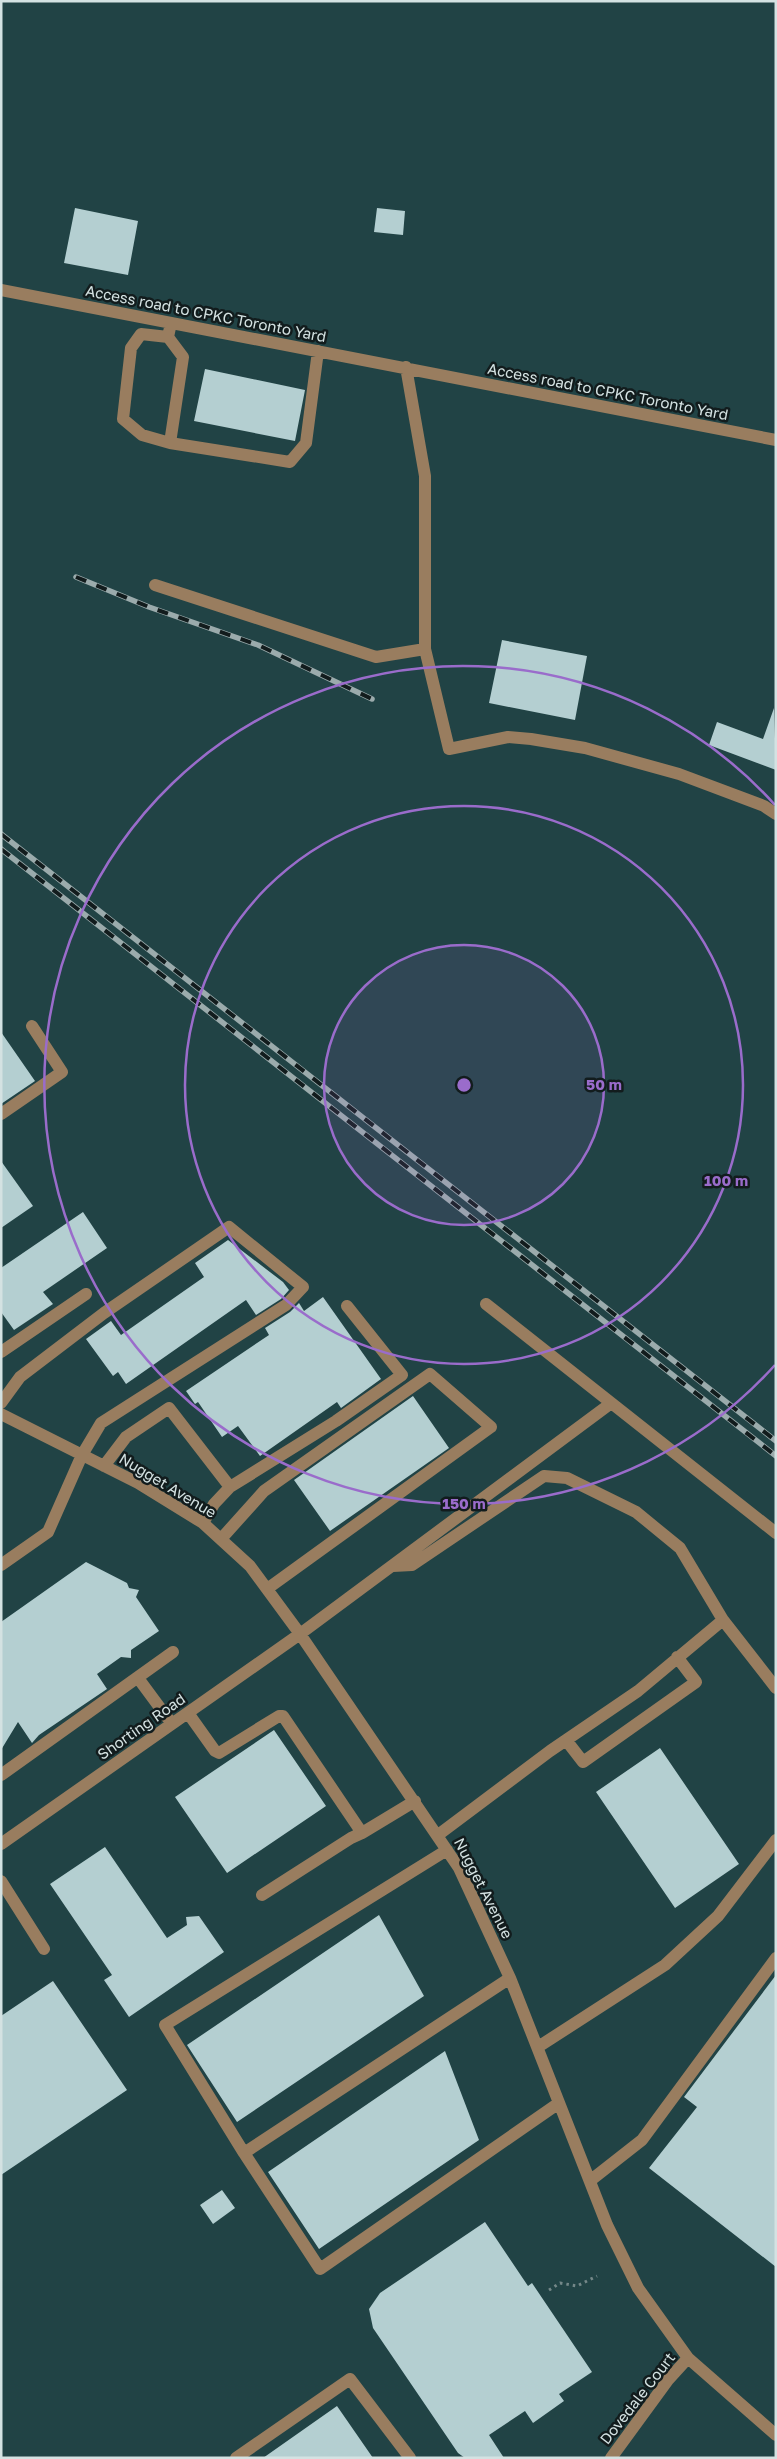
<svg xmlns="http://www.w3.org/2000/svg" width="777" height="2459" viewBox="0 0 777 2459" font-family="'Golos Text',sans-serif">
  <rect width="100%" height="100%" fill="#203739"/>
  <!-- built -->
  <path fill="#214345" d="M1 1H776V2458H1Z"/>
  <!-- building -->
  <path fill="#b4cfd1" d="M75 208 138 221 128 275 64 263Z
    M377 208 405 211 403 235 374 232Z
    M205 369 305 390 295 441 194 421Z
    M502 640 587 656 575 720 489 703Z
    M774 708 776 770 709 745 717 722 763 739Z
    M1 1032 35 1081 1 1104Z
    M1 1161 33 1206 1 1228Z
    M83 1212 107 1248 43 1292 53 1304 14 1330 1 1312V1268Z
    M228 1240 283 1282 289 1290 281 1299 256 1315 246 1300 126 1384 118 1372 113 1376 86 1339 111 1321 121 1335 204 1277 195 1263Z
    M323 1297 381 1379 341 1408 337 1402 260 1456 238 1426 222 1437 198 1402 195 1404 186 1391 269 1335 265 1328 290 1312 299 1303 304 1311Z
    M413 1396 449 1448 330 1531 294 1480Z
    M86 1562 127 1583 129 1588 139 1590 136 1597 159 1631 131 1650V1658L121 1657 97 1674 107 1689 39 1735 32 1743 18 1722 1 1750V1622Z
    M274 1730 326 1806 227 1873 175 1797Z
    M660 1748 739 1864 675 1908 596 1792Z
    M105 1847 167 1938 187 1925 186 1917 199 1916 224 1952 129 2017 104 1980 112 1975 50 1884Z
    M379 1915 424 1996 237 2122 187 2045Z
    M776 1975V2267L649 2168 697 2107 684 2097Z
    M53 1981 127 2090 1 2175V2016Z
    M445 2051 479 2140 319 2249 268 2172Z
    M222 2190 235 2208 213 2224 200 2205Z
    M485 2222 528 2286 532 2283 592 2372 559 2394 564 2401 533 2423 525 2411 489 2435 504 2458H465L458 2453 373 2328 369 2309 380 2293Z
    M337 2406 373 2458H263Z"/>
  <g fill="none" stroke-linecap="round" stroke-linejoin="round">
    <!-- path -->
    <path stroke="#758889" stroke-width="3" stroke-dasharray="2.5 4" stroke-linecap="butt" d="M549 2290 560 2283 577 2286 597 2276"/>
    <!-- minor -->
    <path stroke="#997d5f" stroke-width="12" d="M1 290 776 440
      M171 323 168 337 183 357 170 443 290 462 306 443 318 351
      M168 337 141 334 131 348 123 419 142 435 170 443
      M406 367 425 476V649L449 749 508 737 531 739 585 748 679 774 764 806 776 814
      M155 585 376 657 425 649
      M1 1114 62 1072 32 1026
      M486 1304 776 1533
      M1 1352 86 1294
      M1 1403 20 1377 104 1313 229 1227 303 1287 286 1305 101 1423 82 1455 48 1532 1 1565
      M1 1414 138 1483 203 1523 250 1566 300 1634 459 1868 510 1978 607 2225 638 2288 688 2358 776 2435
      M104 1466 126 1437 169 1408 230 1487 214 1504 203 1523
      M230 1487 336 1421 402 1375 347 1306
      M221 1539 264 1491 430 1374 491 1427 267 1589
      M393 1566 412 1565 544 1476 567 1478 636 1512 680 1548 723 1620
      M138 1678 172 1724
      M188 1713 215 1751 219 1753 279 1716H283L362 1833 415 1801
      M566 1740 583 1762 696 1682 677 1657
      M1 1775 173 1652
      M438 1835 550 1751 638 1691 723 1620 776 1688
      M1 1844 300 1634 610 1404
      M447 1850 165 2025 244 2153 320 2269 559 2103
      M1 1881 44 1949
      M262 1895 351 1838 362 1833
      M538 2047 665 1965 718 1916 776 1840
      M244 2153 510 1978
      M591 2180 642 2140 776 1958
      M236 2458 350 2379 410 2458
      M611 2458 668 2380 688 2358"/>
    <defs>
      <path id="rail" d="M76 577 149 607 258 645 372 699
        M1 834 776 1441
        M1 849 776 1456"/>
    </defs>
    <!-- rail casing -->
    <use href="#rail" stroke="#9babac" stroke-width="5.5"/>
    <!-- rail -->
    <use href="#rail" stroke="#121c1d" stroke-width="4" stroke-dasharray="11" stroke-linecap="butt"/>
  </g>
  <!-- distance rings -->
  <circle cx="464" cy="1085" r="140" fill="#9a6ccb" fill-opacity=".12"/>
  <g fill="none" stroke="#9a6ccb" stroke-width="2.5">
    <circle cx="464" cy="1085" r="140"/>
    <circle cx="464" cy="1085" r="279"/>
    <path d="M775 1365A419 419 0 1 1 775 805"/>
  </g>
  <g text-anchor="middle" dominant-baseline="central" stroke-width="5" stroke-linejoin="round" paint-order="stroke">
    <!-- street labels -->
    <g font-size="15" fill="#d4e2e2" stroke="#121c1d">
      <text transform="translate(206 313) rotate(11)">Access road to CPKC Toronto Yard</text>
      <text transform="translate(608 391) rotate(11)">Access road to CPKC Toronto Yard</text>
      <text transform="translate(168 1485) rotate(31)">Nugget Avenue</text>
      <text transform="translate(141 1726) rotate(-35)">Shorting Road</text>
      <text transform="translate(484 1888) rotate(63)">Nugget Avenue</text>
      <text transform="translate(637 2398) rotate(-52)">Dovedale Court</text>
    </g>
  </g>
  <circle cx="464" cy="1085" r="8" fill="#9a6ccb" stroke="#121c1d" stroke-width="2.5"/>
  <g font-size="15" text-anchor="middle" font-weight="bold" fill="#9a6ccb" stroke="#121c1d" stroke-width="5" stroke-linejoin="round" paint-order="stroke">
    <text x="604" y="1090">50 m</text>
    <text x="726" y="1186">100 m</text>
    <text x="464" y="1509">150 m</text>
  </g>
  <!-- border -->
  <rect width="777" height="2459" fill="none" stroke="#d4e2e2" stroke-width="5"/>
</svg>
